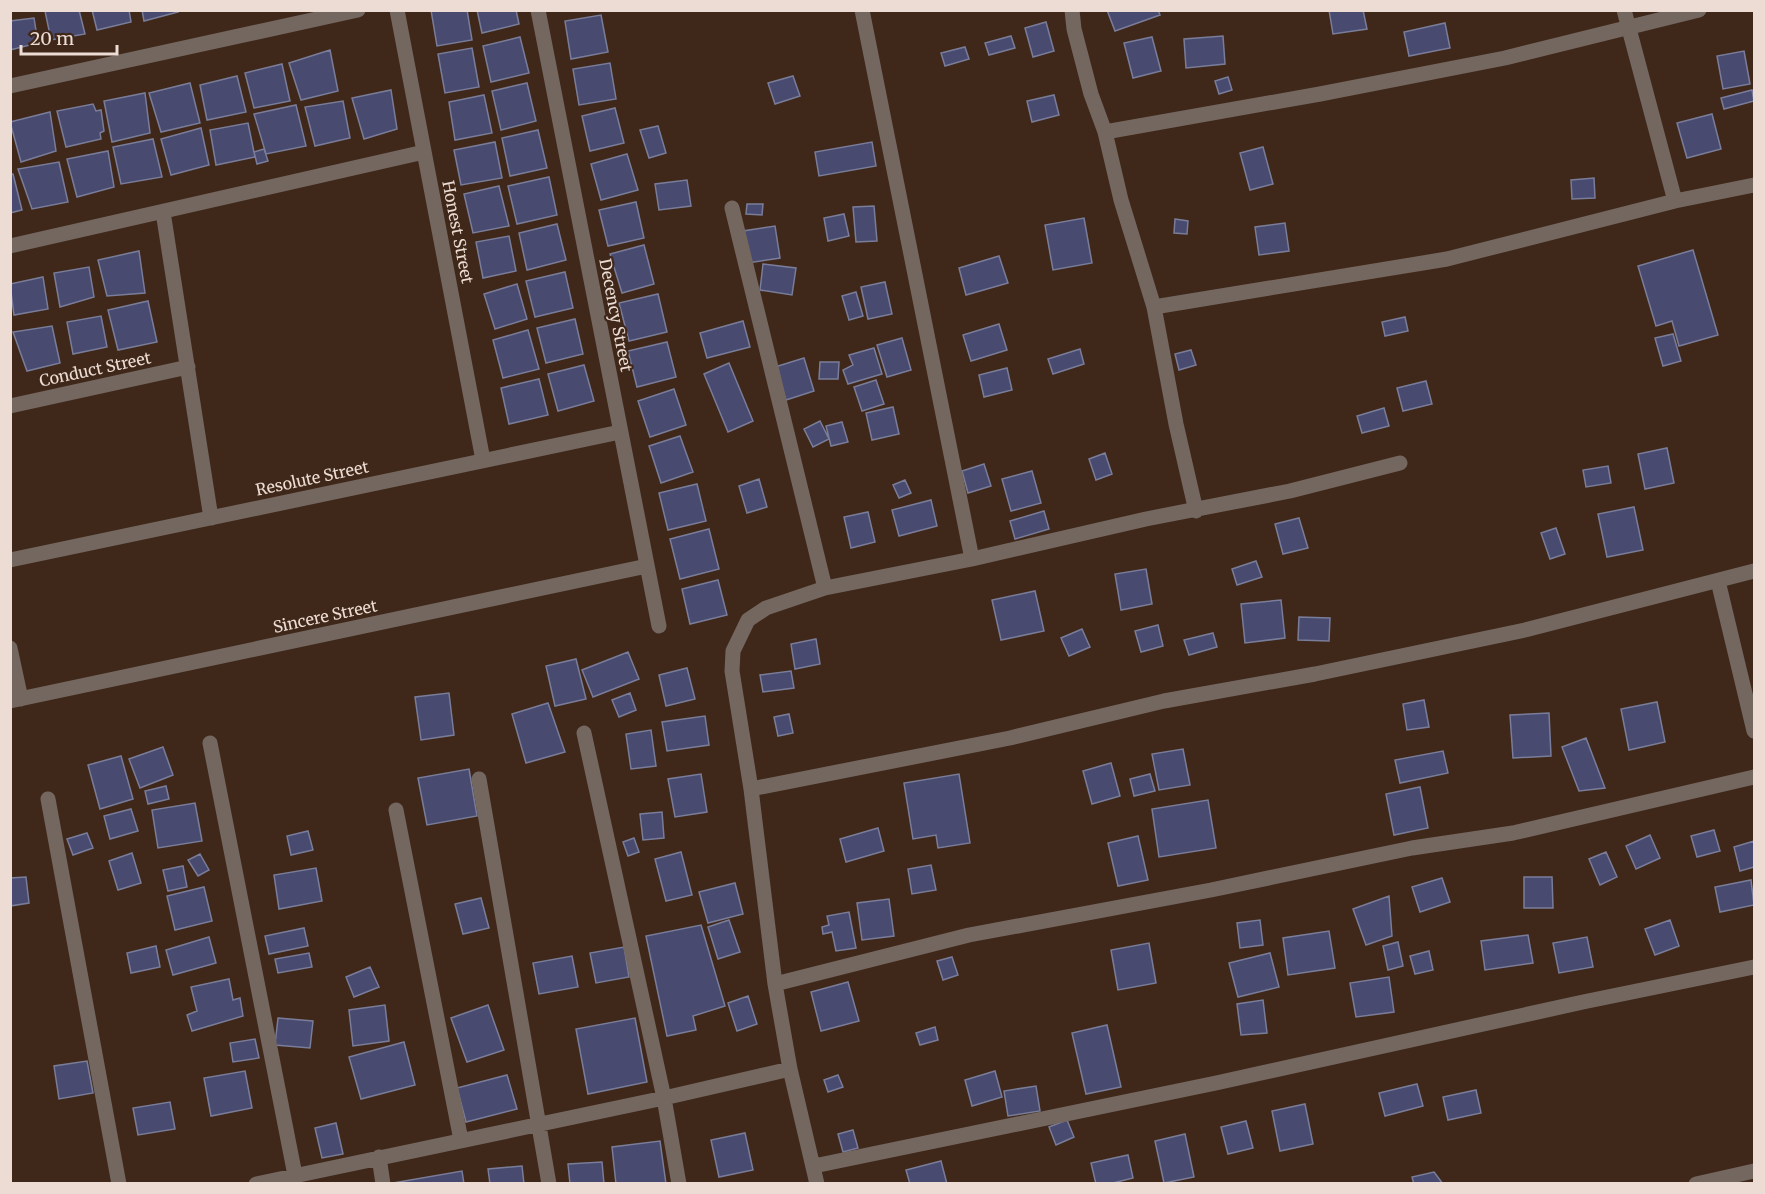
<svg xmlns="http://www.w3.org/2000/svg" width="1765" height="1194" viewBox="0 0 1765 1194" font-family="Merriweather,serif">
  <rect width="100%" height="100%" fill="#3f281a"/>
  <!-- building -->
  <path fill="#484a6f" stroke="#7a7d99" stroke-width="1.5" d="M79 10 85 34 51 40 45 11Z
    M92 10H129L131 22 97 30Z
    M142 10H177L178 12 144 21Z
    M431 10H467L472 40 437 46Z
    M477 10H516L519 24 482 33Z
    M1107 10H1158L1160 15 1115 31Z
    M1329 10H1363L1367 29 1333 34Z
    M601 15 608 52 571 59 565 21Z
    M34 18 38 43 10 50V21Z
    M1046 22 1054 51 1033 57 1025 28Z
    M1445 23 1450 48 1409 56 1404 32Z
    M1011 36 1015 48 989 55 985 43Z
    M1223 36 1225 64 1186 68 1184 39Z
    M520 37 529 73 491 82 483 46Z
    M1152 37 1161 71 1133 78 1124 43Z
    M965 47 969 59 945 66 941 53Z
    M472 48 479 87 445 93 438 54Z
    M330 50 338 91 301 100 289 63Z
    M1744 51 1750 84 1723 89 1717 56Z
    M610 63 616 99 579 105 573 69Z
    M282 64 290 101 254 108 245 73Z
    M237 76 246 112 207 120 200 85Z
    M793 76 800 96 775 104 768 83Z
    M1228 77 1232 90 1219 94 1215 81Z
    M190 83 200 123 161 132 149 93Z
    M527 83 536 121 501 130 492 91Z
    M391 90 397 129 364 139 352 98Z
    M1752 90 1754 101 1724 109 1721 98Z
    M145 93 150 133 112 142 104 101Z
    M484 95 492 133 455 140 449 102Z
    M1054 95 1059 115 1032 122 1027 101Z
    M343 101 350 138 315 146 305 107Z
    M93 104 96 111 101 110 104 131 100 133 101 139 66 147 57 111Z
    M296 105 306 146 266 154 254 114Z
    M615 108 624 143 590 151 582 116Z
    M50 112 56 151 21 162 10 122Z
    M1712 114 1721 149 1687 158 1677 123Z
    M248 123 255 157 216 165 210 130Z
    M658 126 666 153 649 158 640 130Z
    M201 128 209 165 171 175 161 139Z
    M538 130 547 168 510 176 502 138Z
    M153 139 162 177 121 184 113 147Z
    M495 142 502 178 461 185 454 150Z
    M872 142 876 166 819 176 815 152Z
    M1263 147 1273 184 1250 190 1240 153Z
    M264 149 268 161 257 164 254 152Z
    M108 151 114 187 77 197 67 159Z
    M627 154 638 190 601 200 591 164Z
    M59 162 68 202 32 209 18 169Z
    M10 174H13L22 210 10 213Z
    M549 177 557 215 517 224 508 186Z
    M1594 178 1595 198 1572 199 1571 180Z
    M687 180 691 206 659 210 655 184Z
    M499 186 509 226 473 233 464 194Z
    M636 202 644 238 608 246 599 210Z
    M747 204H763L762 215 746 214Z
    M874 206 877 241 856 242 853 207Z
    M844 214 849 236 828 241 824 218Z
    M1084 218 1092 263 1053 270 1045 225Z
    M1175 219 1188 221 1187 234 1174 233Z
    M1285 223 1289 251 1259 255 1255 227Z
    M557 224 566 260 527 270 519 233Z
    M775 226 780 258 748 263 743 231Z
    M509 236 516 271 483 278 476 242Z
    M644 245 654 284 622 293 610 254Z
    M1693 250 1718 335 1679 346 1672 321 1656 326 1638 266Z
    M139 251 145 293 107 296 98 260Z
    M999 256 1008 283 966 295 959 268Z
    M763 264 796 268 792 295 760 290Z
    M89 267 94 297 60 307 54 273Z
    M565 272 573 308 535 317 526 281Z
    M43 277 48 309 14 315 10 284Z
    M885 282 892 314 868 319 861 287Z
    M517 284 527 319 495 329 484 294Z
    M856 292 863 316 849 320 842 296Z
    M658 294 667 332 629 341 619 303Z
    M148 301 157 342 118 350 108 310Z
    M101 316 107 347 73 354 67 322Z
    M1405 317 1408 331 1385 336 1382 322Z
    M575 319 583 354 546 363 537 328Z
    M743 321 750 347 707 358 700 333Z
    M999 324 1007 350 971 361 963 335Z
    M52 326 60 363 27 371 13 332Z
    M528 330 539 369 503 378 493 340Z
    M1673 334 1681 361 1663 366 1655 338Z
    M902 338 911 370 887 377 877 345Z
    M667 342 676 377 637 387 628 351Z
    M874 348 882 374 848 384 843 370 853 365 849 355Z
    M1080 349 1084 364 1053 374 1048 359Z
    M1191 350 1196 365 1179 370 1175 354Z
    M804 358 814 391 786 400 775 367Z
    M820 362H839L838 379H819Z
    M729 363 753 421 728 432 704 374Z
    M584 365 594 401 558 411 548 374Z
    M1007 368 1012 390 984 397 979 375Z
    M539 379 548 415 509 424 501 388Z
    M876 380 884 404 862 411 854 387Z
    M1426 381 1432 404 1403 411 1397 388Z
    M674 389 686 425 650 437 638 401Z
    M893 407 899 434 872 440 866 413Z
    M1384 408 1389 426 1362 433 1357 416Z
    M820 421 829 439 813 447 804 429Z
    M842 422 848 442 831 446 826 426Z
    M680 436 693 472 661 483 649 446Z
    M1667 448 1674 483 1645 489 1638 454Z
    M1105 453 1112 474 1096 480 1089 459Z
    M984 464 991 486 968 493 962 471Z
    M1608 466 1611 483 1586 487 1583 470Z
    M1032 471 1041 503 1011 511 1002 479Z
    M759 479 767 507 747 513 739 486Z
    M905 480 911 493 899 498 893 485Z
    M697 484 706 521 668 530 659 493Z
    M931 500 937 526 899 536 892 510Z
    M1634 507 1643 550 1607 557 1598 514Z
    M1044 511 1049 529 1015 539 1010 521Z
    M868 512 875 542 851 548 844 517Z
    M1299 518 1308 548 1283 554 1275 524Z
    M1556 528 1565 554 1550 559 1541 533Z
    M709 529 719 569 680 579 670 539Z
    M1256 561 1262 577 1237 585 1232 569Z
    M1146 569 1152 604 1121 610 1115 574Z
    M718 580 727 615 690 624 682 589Z
    M1035 591 1044 631 1001 640 992 600Z
    M1281 600 1285 638 1245 643 1241 604Z
    M1299 617 1330 618 1329 641 1298 640Z
    M1158 625 1163 646 1141 652 1135 631Z
    M1082 629 1090 647 1069 656 1061 638Z
    M1213 633 1217 647 1189 655 1184 640Z
    M816 639 820 664 795 669 791 644Z
    M628 652 639 679 593 697 582 670Z
    M576 659 586 699 555 706 546 666Z
    M687 668 695 699 666 706 659 675Z
    M791 671 794 688 763 692 760 675Z
    M449 693 454 735 421 740 415 697Z
    M630 693 636 710 619 717 612 700Z
    M1424 700 1429 727 1407 730 1403 704Z
    M1657 702 1665 742 1629 750 1621 709Z
    M548 703 565 752 526 763 512 714Z
    M1549 713 1551 756 1513 758 1510 715Z
    M789 714 793 733 778 736 774 717Z
    M705 716 709 745 667 751 662 722Z
    M651 730 656 766 631 769 626 734Z
    M1586 738 1605 788 1579 791 1562 747Z
    M163 747 173 775 140 788 129 759Z
    M1183 749 1190 785 1159 790 1152 754Z
    M1443 751 1448 773 1400 783 1395 760Z
    M121 756 133 799 100 809 88 765Z
    M1111 763 1120 796 1092 804 1083 771Z
    M469 769 477 816 427 825 418 778Z
    M701 774 707 812 675 817 668 779Z
    M959 774 970 843 938 848 936 835 913 839 904 783Z
    M1150 774 1155 791 1134 796 1130 779Z
    M166 786 169 799 148 804 145 791Z
    M1420 787 1428 828 1394 835 1386 794Z
    M1208 800 1216 848 1159 857 1152 809Z
    M195 803 202 841 158 848 152 810Z
    M131 809 138 831 110 839 104 816Z
    M662 812 664 838 643 840 640 814Z
    M878 828 884 851 846 862 840 839Z
    M1714 830 1720 851 1697 857 1691 836Z
    M308 831 313 850 291 855 287 836Z
    M87 833 93 848 73 855 67 839Z
    M1650 835 1660 858 1636 869 1626 846Z
    M1138 836 1148 880 1118 886 1108 843Z
    M634 838 639 852 628 856 623 842Z
    M1754 841V867L1740 871 1734 847Z
    M681 852 692 895 666 901 655 859Z
    M1606 852 1617 877 1600 885 1589 859Z
    M132 853 141 883 118 890 109 861Z
    M200 854 209 870 198 876 188 860Z
    M931 865 936 890 912 894 908 869Z
    M183 866 187 887 168 891 163 870Z
    M316 868 322 901 279 909 274 875Z
    M26 877 29 903 10 906V878Z
    M1524 877H1552L1553 908H1524Z
    M1442 878 1450 902 1420 912 1412 887Z
    M1751 880 1754 905 1720 912 1715 887Z
    M735 883 743 914 708 923 699 892Z
    M204 887 212 921 175 930 167 896Z
    M1389 896 1392 936 1366 945 1353 909Z
    M481 898 489 928 463 934 455 904Z
    M889 899 894 936 862 940 857 903Z
    M849 912 856 948 836 951 832 932 823 934 822 927 829 925 827 916Z
    M729 920 740 952 718 959 708 927Z
    M1260 920 1263 945 1240 948 1237 923Z
    M1670 920 1679 946 1655 955 1645 929Z
    M701 925 725 1006 693 1016 696 1030 667 1036 646 936Z
    M304 928 308 946 269 954 265 936Z
    M1329 931 1335 968 1288 975 1283 938Z
    M1528 935 1533 963 1485 970 1481 941Z
    M209 937 216 963 173 975 166 950Z
    M1587 937 1593 967 1559 973 1553 943Z
    M1398 942 1403 966 1388 970 1383 946Z
    M1149 943 1156 983 1118 990 1111 950Z
    M156 946 160 967 131 973 127 953Z
    M624 947 629 977 596 983 590 953Z
    M1429 951 1433 970 1415 974 1410 956Z
    M309 953 312 967 278 973 275 959Z
    M1270 953 1279 987 1238 997 1229 963Z
    M572 956 578 987 539 994 533 963Z
    M952 957 958 975 943 980 937 961Z
    M370 967 379 987 354 997 346 977Z
    M1389 977 1394 1012 1356 1017 1350 983Z
    M229 979 233 1000 240 998 243 1016 192 1031 187 1015 197 1011 191 987Z
    M848 982 859 1021 821 1031 811 992Z
    M748 996 757 1024 737 1031 728 1003Z
    M1263 1000 1267 1033 1241 1035 1237 1004Z
    M385 1005 389 1041 353 1046 349 1010Z
    M488 1005 504 1050 467 1062 451 1018Z
    M278 1018 313 1021 310 1048 275 1045Z
    M635 1018 647 1082 588 1094 576 1029Z
    M1107 1025 1121 1087 1086 1094 1072 1033Z
    M935 1027 938 1040 920 1045 916 1033Z
    M255 1039 259 1058 233 1062 230 1043Z
    M404 1042 415 1085 361 1099 349 1057Z
    M87 1061 93 1093 59 1099 54 1066Z
    M245 1071 252 1108 211 1116 204 1078Z
    M995 1071 1002 1097 972 1106 965 1080Z
    M507 1075 517 1109 466 1122 457 1088Z
    M838 1075 843 1087 828 1092 824 1080Z
    M1417 1084 1423 1106 1385 1116 1379 1093Z
    M1036 1086 1040 1111 1008 1116 1004 1091Z
    M1476 1090 1481 1113 1448 1120 1443 1097Z
    M170 1102 175 1129 138 1135 133 1108Z
    M1305 1104 1313 1144 1280 1151 1272 1111Z
    M1067 1120 1074 1137 1056 1145 1049 1127Z
    M1246 1121 1253 1148 1228 1154 1221 1127Z
    M336 1123 343 1154 322 1158 315 1128Z
    M853 1130 858 1148 843 1152 838 1134Z
    M745 1133 753 1170 719 1177 711 1140Z
    M1185 1134 1194 1177 1164 1183 1155 1141Z
    M660 1141 666 1184H616L612 1147Z
    M1128 1155 1133 1178 1109 1184H1096L1091 1163Z
    M941 1161 947 1184H910L906 1170Z
    M602 1162 604 1184H570L568 1164Z
    M522 1166 524 1184H490L488 1169Z
    M462 1171 464 1184 393 1183Z
    M1434 1172 1443 1184H1414L1412 1177Z"/>
  <g fill="none" stroke-linecap="round" stroke-linejoin="round">
    <!-- minor -->
    <path stroke="#746760" stroke-width="15" d="M397 10 483 460
      M538 10 659 626
      M1072 10 1074 29 1091 94 1105 132 1121 200 1154 307 1176 424 1196 511
      M1624 10 1675 201
      M10 86 358 10
      M1105 132 1320 94 1505 58 1699 10
      M732 208 825 588
      M163 212 211 518
      M10 246 424 152
      M1154 307 1447 259 1675 201 1754 185
      M10 406 188 367
      M972 559 1146 519 1290 491 1400 463
      M10 560 620 432
      M1718 581 1754 731
      M10 648 21 699
      M10 701 647 566
      M584 733 664 1098 679 1184
      M210 743 295 1175
      M479 779 549 1184
      M751 789 1010 738 1164 701 1315 674 1525 630 1754 571
      M48 799 119 1184
      M396 810 461 1140
      M775 984 969 935 1211 890 1412 848 1513 833 1754 777
      M379 1157 383 1184
      M814 1166 1216 1083 1583 1002 1754 967
      M256 1184 664 1098 790 1069
      M817 1184 790 1069 775 984 751 789 732 671 733 651 748 620 766 608 825 588 972 559 862 10
      M1696 1184 1754 1171"/>
  </g>
  <g text-anchor="middle" dominant-baseline="central" stroke-width="4.5" stroke-linejoin="round" paint-order="stroke">
    <!-- street labels -->
    <g font-size="16" fill="#ecdcd3" stroke="#3f281a">
      <text transform="translate(458 232) rotate(79)">Honest Street</text>
      <text transform="translate(616 315) rotate(79)">Decency Street</text>
      <text transform="translate(95 369) rotate(-12)">Conduct Street</text>
      <text transform="translate(312 478) rotate(-12)">Resolute Street</text>
      <text transform="translate(325 616) rotate(-12)">Sincere Street</text>
    </g>
  </g>
  <!-- border -->
  <rect width="1765" height="1194" fill="none" stroke="#ecdcd3" stroke-width="24"/>
  <!-- scale -->
  <path d="M21 45v9h96v-9" fill="none" stroke="#ecdcd3" stroke-width="3"/>
  <text x="30" y="45" font-size="18" fill="#ecdcd3" stroke="#3f281a" stroke-width="4.5" paint-order="stroke">20 m</text>
</svg>
